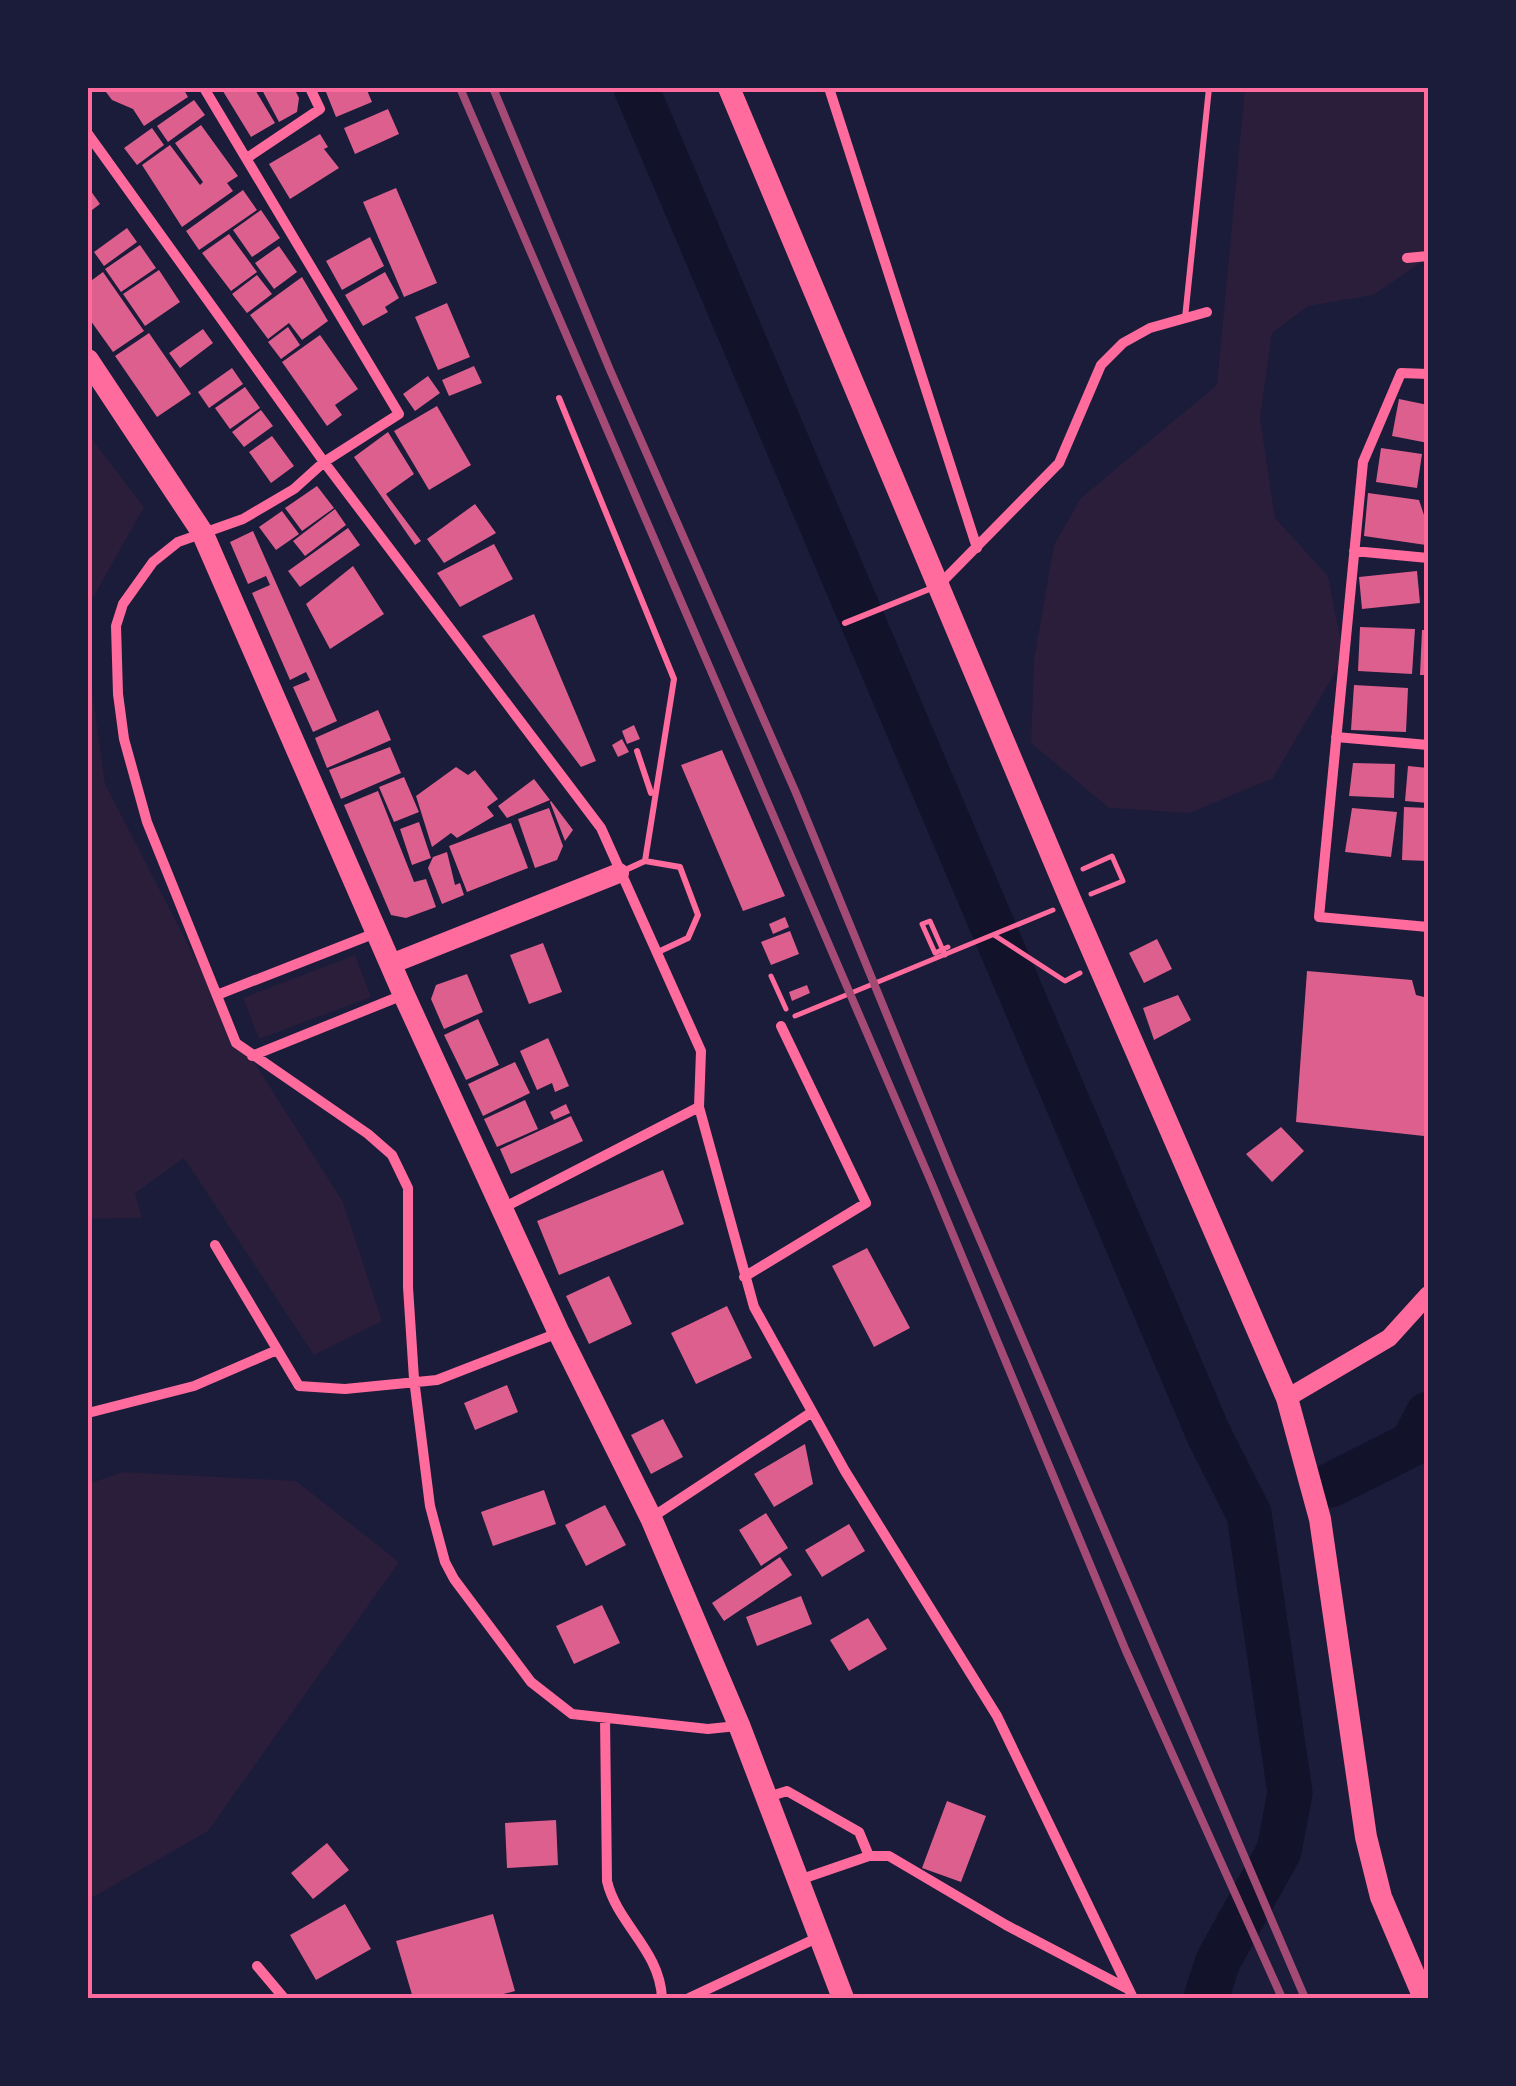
<svg xmlns="http://www.w3.org/2000/svg" width="1516" height="2086" viewBox="0 0 1516 2086" font-family="'Exo 2',sans-serif">
  <rect width="100%" height="100%" fill="#1b1b3a"/>
  <!-- green -->
  <path fill="#2a1e3b" d="M1245 88H1428V258L1373 295 1308 306 1272 333 1260 418 1275 518 1328 576 1344 657 1273 778 1190 813 1109 808 1031 743 1034 660 1054 545 1081 498 1217 385Z
    M88 434 144 507 91 601 88 624Z
    M88 662 105 784 225 1016 343 1202 382 1321 314 1355 184 1158 135 1193 142 1218 88 1219Z
    M355 955 371 997 259 1039 243 998Z
    M123 1472 296 1481 399 1562 208 1831 88 1900V1484Z"/>
  <g fill="none" stroke-linecap="round" stroke-linejoin="round">
    <!-- river -->
    <path stroke="#12122b" stroke-width="45" d="M636 88 1209 1435 1249 1514 1290 1793 1279 1851 1218 1961 1206 1998
      M1331 1485 1412 1444 1428 1414"/>
  </g>
  <!-- building -->
  <path fill="#dd5f8e" d="M103 88H183L188 97 144 126 133 109 112 100Z
    M221 88H254L275 123 251 137Z
    M261 88H294L299 98 297 112 279 122Z
    M335 88H366L372 102 336 117 326 92Z
    M194 100 205 115 168 142 157 126Z
    M388 109 399 134 355 154 344 128Z
    M201 125 238 176 227 183 233 191 182 227 142 165 170 145 200 185 203 182 175 143Z
    M152 128 164 145 137 165 124 148Z
    M320 134 328 147 324 149 339 168 290 199 269 164Z
    M88 187 100 204 88 213Z
    M396 188 437 283 404 297 363 202Z
    M243 190 257 210 199 250 186 231Z
    M261 210 280 238 252 257 233 230Z
    M127 228 137 242 104 266 94 252Z
    M229 234 257 272 231 291 202 253Z
    M370 237 384 266 342 290 326 261Z
    M140 245 156 268 121 292 105 269Z
    M279 246 297 272 274 289 255 263Z
    M159 270 180 302 145 326 123 294Z
    M103 272 144 331 113 352 88 317V283Z
    M385 272 399 298 385 307 388 312 363 326 345 295Z
    M257 275 272 294 247 313 232 294Z
    M302 277 328 321 302 340 289 323 268 339 250 315Z
    M447 303 470 357 438 370 415 317Z
    M288 327 300 345 281 359 268 342Z
    M203 329 213 343 180 368 169 353Z
    M149 333 191 394 157 417 115 356Z
    M320 335 358 389 335 405 342 415 327 426 282 362Z
    M474 366 482 383 449 396 442 380Z
    M232 368 243 384 209 408 198 392Z
    M428 376 440 393 415 411 403 394Z
    M245 387 260 408 230 429 215 408Z
    M1399 399 1428 405V443L1392 436Z
    M437 406 471 465 429 490 394 431Z
    M261 410 273 426 244 447 232 432Z
    M388 432 414 474 386 494 421 541 415 545 354 457Z
    M272 436 294 466 271 483 249 452Z
    M1381 448 1422 454 1417 488 1376 482Z
    M317 486 334 508 302 531 285 508Z
    M1368 493 1419 500 1427 524 1426 545 1364 536Z
    M475 504 496 533 444 563 427 539Z
    M335 509 346 525 305 556 293 541Z
    M282 511 299 534 276 550 259 527Z
    M348 528 360 545 300 587 288 571Z
    M253 531 337 721 313 732 293 687 310 680 306 672 290 680 252 593 270 585 266 576 248 584 230 542Z
    M494 544 513 579 460 607 437 573Z
    M353 566 384 614 330 649 306 604Z
    M1417 571 1420 603 1362 609 1359 577Z
    M534 614 596 761 581 767 482 636Z
    M1360 627 1415 629 1412 674 1358 671Z
    M1422 630H1428V675H1420Z
    M1354 685 1408 688 1406 732 1351 730Z
    M378 710 391 740 327 768 315 738Z
    M634 725 640 739 627 744 622 731Z
    M622 739 629 752 618 757 612 745Z
    M390 747 401 773 341 799 329 770Z
    M722 750 785 896 743 911 681 765Z
    M1353 763 1395 764 1394 798 1349 796Z
    M1408 766 1428 768V803L1405 801Z
    M456 767 468 775 475 770 498 799 487 807 494 816 457 838 451 833 432 847 416 796Z
    M404 777 419 812 394 822 379 787Z
    M534 779 550 800 507 818 498 806Z
    M378 791 414 882 426 879 436 907 406 918 391 915 344 805Z
    M551 801 573 830 565 841 550 802Z
    M1404 807 1428 808V861L1402 860Z
    M549 808 563 846 557 860 535 868 518 819Z
    M1352 808 1397 812 1391 857 1345 852Z
    M419 822 431 858 412 865 400 829Z
    M511 823 528 868 467 892 449 846Z
    M447 852 455 885 460 883 464 895 442 904 428 868 433 857Z
    M785 917 789 927 773 934 769 924Z
    M790 931 799 954 771 965 761 942Z
    M1157 939 1172 969 1144 983 1129 953Z
    M543 943 562 992 529 1004 510 955Z
    M1307 971 1412 980 1416 995 1428 998 1424 1136 1296 1122Z
    M467 974 483 1012 444 1029 431 999 436 985Z
    M807 985 810 993 792 1001 789 992Z
    M1178 995 1191 1020 1154 1040 1143 1008Z
    M478 1019 499 1065 466 1080 444 1035Z
    M548 1038 569 1086 555 1092 552 1083 537 1090 520 1051Z
    M515 1062 530 1093 483 1116 468 1084Z
    M525 1100 538 1129 497 1147 484 1119Z
    M566 1104 570 1113 554 1120 550 1112Z
    M571 1116 583 1141 511 1174 500 1149Z
    M1281 1127 1304 1151 1272 1182 1246 1154Z
    M663 1170 684 1224 559 1275 537 1221Z
    M867 1248 910 1328 874 1347 832 1266Z
    M609 1276 632 1324 589 1344 566 1296Z
    M727 1306 752 1358 696 1384 671 1333Z
    M507 1385 518 1412 475 1430 464 1403Z
    M663 1419 683 1457 651 1474 631 1435Z
    M805 1444 813 1484 774 1507 754 1474Z
    M544 1490 556 1524 493 1546 481 1512Z
    M605 1505 626 1545 586 1566 565 1525Z
    M766 1513 788 1548 761 1566 739 1530Z
    M849 1524 865 1551 822 1577 805 1550Z
    M780 1557 792 1575 724 1621 712 1603Z
    M801 1596 812 1624 757 1646 746 1617Z
    M602 1605 620 1643 574 1664 556 1626Z
    M868 1618 887 1649 849 1671 830 1640Z
    M947 1801 986 1816 961 1882 922 1868Z
    M556 1820 558 1865 507 1868 505 1823Z
    M327 1843 349 1870 313 1899 291 1873Z
    M345 1904 371 1949 316 1980 290 1935Z
    M493 1914 515 1991 489 1998H413L396 1941Z"/>
  <g fill="none" stroke-linecap="round" stroke-linejoin="round">
    <!-- path -->
    <path stroke="#ff6b9d" stroke-width="5" d="M1083 869 1112 856 1123 881 1091 894
      M994 935 1065 981 1080 973
      M945 955 930 921 922 924 935 953 948 947
      M771 976 786 1009
      M795 1016 1053 910"/>
    <!-- service -->
    <path stroke="#ff6b9d" stroke-width="6" d="M1185 318 1209 88
      M559 398 674 679 645 861
      M845 623 932 588
      M637 751 651 793
      M621 872 645 861 680 867 698 915 688 938 658 952"/>
    <!-- minor -->
    <path stroke="#ff6b9d" stroke-width="10" d="M204 88 399 414 324 462 294 489 243 519 178 542 153 562 123 604 116 626 118 694 124 739 147 822 236 1043 368 1134 392 1155 408 1188V1287L414 1379 430 1506 445 1562 454 1579 531 1682 572 1714 708 1729 737 1726
      M829 88 977 548
      M88 134 324 462 601 828 701 1051 699 1107 754 1307 845 1471 997 1716 1133 1998
      M247 158 320 109 310 88
      M1407 258 1428 256
      M1428 374 1401 373 1363 462 1319 917 1428 927
      M1354 551 1428 558
      M939 585 1059 463 1101 365 1123 343 1150 328 1207 312
      M1336 737 1428 745
      M217 995 378 932
      M252 1056 403 995
      M503 1208 699 1107
      M215 1245 299 1386 345 1389 437 1380 558 1333
      M744 1277 866 1203 781 1026
      M88 1413 194 1386 277 1350
      M651 1518 812 1412
      M605 1718 607 1881C617 1924 660 1950 662 1998
      M768 1797 787 1791 859 1832 869 1856
      M799 1880 869 1856H889L1006 1925 1128 1989
      M257 1966 284 1998
      M689 1998 819 1937"/>
    <!-- tertiary -->
    <path stroke="#ff6b9d" stroke-width="18" d="M1287 1398 1389 1338 1428 1295"/>
    <!-- secondary -->
    <path stroke="#ff6b9d" stroke-width="20" d="M391 964 619 873"/>
    <!-- primary -->
    <path stroke="#ff6b9d" stroke-width="22" d="M729 88 1070 899 1287 1398 1320 1519 1366 1837 1381 1897 1424 1998
      M88 360 202 532 404 995 559 1333 651 1518 739 1725 843 1998"/>
    <!-- rail -->
    <path stroke="#a44b75" stroke-width="8" d="M460 88 932 1184 1126 1651 1282 1998
      M493 88 610 370 796 793 952 1174 1305 1998"/>
  </g>
  <!-- border -->
  <rect width="1516" height="2086" fill="none" stroke="#1b1b3a" stroke-width="180"/>
  <rect x="90" y="90" width="1336" height="1906" fill="none" stroke="#ff6b9d" stroke-width="4"/>
</svg>
